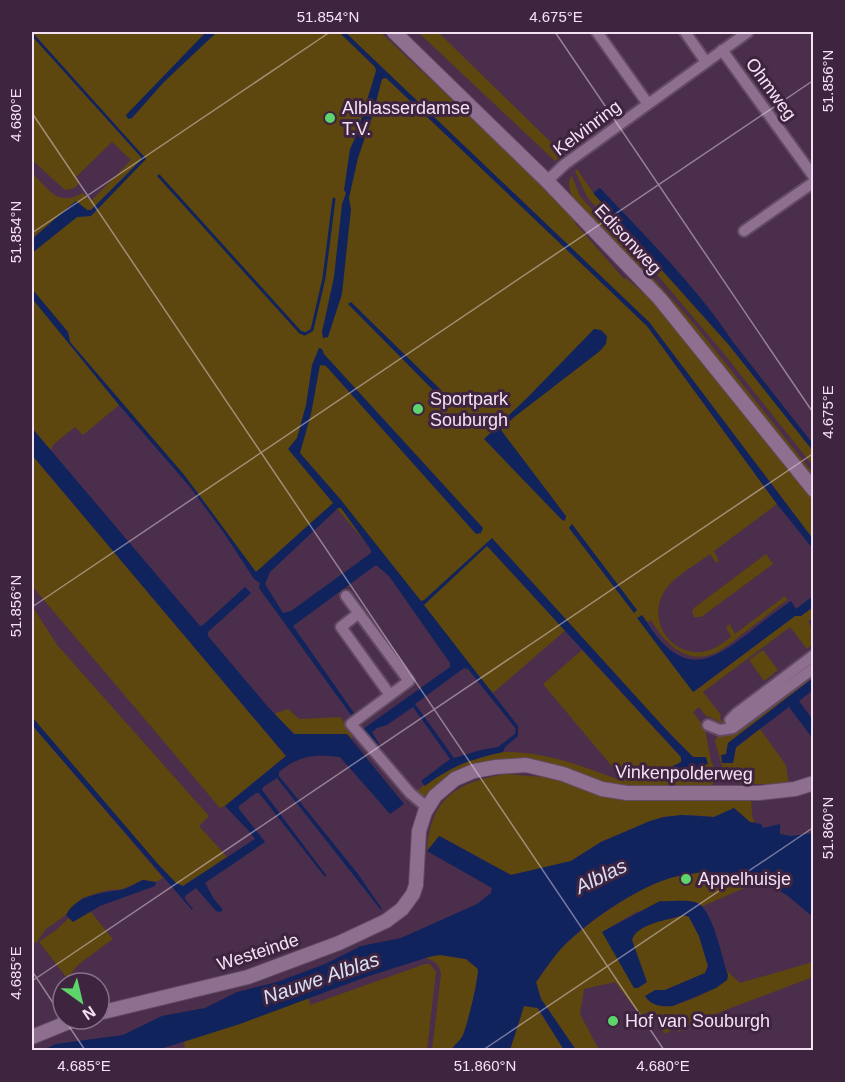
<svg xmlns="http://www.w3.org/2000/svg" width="845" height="1082" viewBox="0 0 845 1082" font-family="Arial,sans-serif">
  <rect width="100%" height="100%" fill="#4a2e4b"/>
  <!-- green -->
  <path fill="#5e470e" d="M32 32H339L647 326 777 504 714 551 719 561 716 563 710 554C696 565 674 576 664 592 647 620 670 655 702 652 714 650 722 644 731 637L726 627 730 624 735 634 785 596 787 600C772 611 757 623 742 634 735 640 727 646 719 651 689 668 665 644 651 620L647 622 642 615 694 692 795 616H801L813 607V618L808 621 813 631V644L807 649 790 627 703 692 721 715 720 718 724 724 708 716 707 717 699 707 693 712 705 729 711 761 718 779 709 787 626 788 493 764 426 801 417 791C439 773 474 753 504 752 546 751 587 768 625 782L543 684 582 650 681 757 682 762 665 770 707 764 693 757 568 628 493 693 333 504 259 572 255 571 185 476 70 342 68 332 32 289V253L77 217 90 216 146 159Z
    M345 32H380L503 147 576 221 575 223 624 279 626 278 659 307 704 360 813 498V539L649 322Z
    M418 32H438L564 155 555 161Z
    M32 36 141 157V160L91 210H87L76 201 32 239V173C50 190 57 207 83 193L91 201 131 160 112 142 76 177 79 182C77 188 72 189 65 190L32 160Z
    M577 169 594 194 729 345 813 451V466L721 350 648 264 587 197 575 171Z
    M572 176 580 196 695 325 813 473V482L643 273 573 198C570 191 566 182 572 176Z
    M32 298 119 405 83 435 75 427 54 444 50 451 32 428Z
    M32 455 286 756 225 806 220 808 32 586Z
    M766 554 773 564 701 617H694L692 611 694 608Z
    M32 606 58 646 209 816 199 826 227 857 183 886 176 883 157 863 32 717Z
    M763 650 778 670 764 681 749 660Z
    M813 671V678L728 743 726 754 733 762 736 748 760 729 786 765 789 786 772 788 771 784H742L731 781 727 772 724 773 715 741 717 737 732 734Z
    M288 709 299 719 340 717 351 732 352 739 347 734H294L274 714Z
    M32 725 163 878 156 882 143 880 123 889 108 890 82 898 66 915 46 929 37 942 32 944Z
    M506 774 542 777 563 781 751 796 752 816 755 822H750L734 808 714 817 692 815 664 817 650 821 601 842 571 861 511 875 440 836 427 851C430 798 457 782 506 774Z
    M703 872V874L758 882 703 906 695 902H688L636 912 602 932 646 982 632 940C637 922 669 920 684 915L689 917 699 936 708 966 705 973 665 990H655L660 1006C680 1007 711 992 727 980L728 975 725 969 740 983 813 962V977L694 1022 679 1032 676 1027 665 1034 649 1012 640 1015 615 982 584 989 580 1014 599 1050H576L541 999 536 983C544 971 552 959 561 949 586 923 636 888 670 878 681 875 692 874 703 872Z
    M90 911 113 939 79 964 67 978 39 942 56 930 69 918 73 922Z
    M440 955 466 959 478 969C478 982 469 1022 463 1035 460 1042 454 1044 452 1050H432L441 974C439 963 435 961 425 958Z
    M425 964H430L436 972 427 1050H185L184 1042 309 998 310 1005Z
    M524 1006 537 1008 564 1050H510Z"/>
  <!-- water -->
  <path fill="#10235c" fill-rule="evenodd" d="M32 32 146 159 91 216 77 217 32 253V239L76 201 87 210H91L141 160V157L32 36Z
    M206 32H217L164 82 132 118 128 119 126 115Z
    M339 32H345L649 322 813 539V549L777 504 647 326 386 78 382 79 373 114 358 158 349 198 351 209 342 294 328 337 323 338 322 332 334 277 342 204 346 193 344 190 350 149 356 136 376 71 375 67Z
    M600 188C646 237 696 286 733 342L813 444V451L729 345 594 194V192Z
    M32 289 68 332 70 342 185 476 256 572 333 503 288 449 297 438 306 405 312 365 319 348 322 349 324 354 483 528 481 533 476 534 326 366 320 365 311 414 300 453 341 500 421 601 424 600 492 538 670 734 693 757H706L708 764 666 776 665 770 681 762V757L487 546 424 605 518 726V736L505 747 503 752C469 760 453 765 425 786L421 781 450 759 413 707 387 725 377 728 372 732 383 751 381 753 363 729 450 667V663L389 576 376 565 293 626 354 713 351 715 259 588 260 583 254 579 224 533 190 487 119 405 39 307 32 298ZM338 508H341L371 550V553L291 611 283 613 265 584 270 572ZM464 668 468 669 516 729 515 734 498 747 481 750 454 758 415 704Z
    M351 302 442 391V394L436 393 348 304Z
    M594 329 601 330 607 336 606 344 600 351 513 418 501 430 566 516 565 521 562 520 484 439 528 397Z
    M32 428 200 626 203 625 245 587 251 593 208 632V636L268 707 294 734H347L404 804 390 814 340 757C315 754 299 755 279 772V776L358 874 382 909 381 910 277 778 263 787 262 790 326 875 325 877 259 793H256L239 806V809L265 842 205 883 214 899 223 910 220 912 216 911 196 888 185 896V899L193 909 192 910 32 725V717L157 863 176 883 183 886 255 839 249 831 225 806 286 756 32 455Z
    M572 524 637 610 634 613 569 528Z
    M813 596V607L801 616H795L693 692 637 618 642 615C650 626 657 639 668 648 698 674 724 651 750 632 763 621 777 611 791 601L796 609Z
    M813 678V690L799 701 813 720V739L789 707 736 747 733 763H722L721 755 726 754 728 743Z
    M734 808 750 822 761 824 763 828 780 824V834L791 836 813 833V917L788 896 769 884 703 874 702 872C692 874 680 875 670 878 636 888 581 925 558 952 550 962 543 972 536 982L541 999 576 1050H564L538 1008 524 1006 510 1050H452C454 1044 460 1042 463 1035 468 1022 478 982 478 969L466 959 440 955 432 956 366 977 240 1024 157 1050H43L56 1044 123 1035 162 1016 205 1008 237 992 277 982 325 964 361 946 401 938 477 904 491 893 492 888 427 851 439 836 511 875 571 861 601 842 650 821 664 817 681 815 714 817Z
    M143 880 156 882 155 886 100 906 73 922 66 915C77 895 100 893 121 890 129 888 136 883 143 880Z
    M660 901C671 902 688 899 697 903 713 909 722 959 728 975L727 980 716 988 673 1006C662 1007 651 1006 645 996L655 990H665L705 973 708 966 699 936 689 917 684 915C669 920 637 923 632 940L647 982 638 988H634L602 932Z"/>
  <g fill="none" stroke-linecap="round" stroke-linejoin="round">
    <!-- stream -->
    <path stroke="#10235c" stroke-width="3" d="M159 176 300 332 305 334 312 330 324 278 334 199"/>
    <defs>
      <path id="minor" d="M597 32 648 104
        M685 32 706 62
        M722 50 814 177
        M547 181 565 164 748 32
        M744 231 814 182
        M346 596 409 681 351 724 410 793 428 808
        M359 613 341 627 390 695
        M708 725 720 730 733 728 814 668
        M733 728 730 720 737 713 814 655"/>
      <path id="tertiary" d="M394 32 547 181 660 299 814 490
        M99 1013 248 977 339 943 386 921 402 909 413 894 416 885 419 831 425 812 435 796 455 779 474 771 496 767 526 765 563 774 602 789 627 793H759L795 789 814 783
        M32 1037 76 1019"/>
    </defs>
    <!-- minor casing -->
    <use href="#minor" stroke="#624a63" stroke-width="14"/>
    <!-- tertiary casing -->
    <use href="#tertiary" stroke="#624a63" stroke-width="16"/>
    <!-- minor -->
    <use href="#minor" stroke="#8f6f8f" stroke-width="10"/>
    <!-- tertiary -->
    <use href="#tertiary" stroke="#8f6f8f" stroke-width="14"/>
  </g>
  <!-- ticks -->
  <path fill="none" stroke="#f4e2f4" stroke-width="1.5" stroke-opacity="0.45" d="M555 32 814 414M32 113 664 1050M32 233 330 32M32 607 814 80M32 971 63 1018M32 981 814 453M64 1019 85 1050M483 1050 814 827"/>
  <!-- markers -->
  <g fill="#5ed56c" stroke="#3f2440" stroke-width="2">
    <circle cx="330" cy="118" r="6"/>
    <circle cx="418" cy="409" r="6"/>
    <circle cx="686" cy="879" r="6"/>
    <circle cx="613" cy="1021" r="6"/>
  </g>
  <g text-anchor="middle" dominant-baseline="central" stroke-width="6" stroke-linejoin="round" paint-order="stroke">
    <!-- street labels -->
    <g font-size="18" fill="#f4e2f4" stroke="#3f2440">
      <text transform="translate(771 89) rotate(54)">Ohmweg</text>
      <text transform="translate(587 128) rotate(-37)">Kelvinring</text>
      <text transform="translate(628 239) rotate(47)">Edisonweg</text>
      <text transform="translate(684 773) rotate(1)">Vinkenpolderweg</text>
      <text transform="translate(258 952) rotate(-18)">Westeinde</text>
    </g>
    <!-- poi labels -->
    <g font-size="18" fill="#f4e2f4" stroke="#3f2440" text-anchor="start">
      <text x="342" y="108">Alblasserdamse<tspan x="342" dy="21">T.V.</tspan></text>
      <text x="430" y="399">Sportpark<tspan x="430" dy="21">Souburgh</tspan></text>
      <text x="698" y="879">Appelhuisje</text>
      <text x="625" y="1021">Hof van Souburgh</text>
    </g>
    <!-- water labels -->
    <g font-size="20" font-style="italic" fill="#d9e1f4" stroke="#3f2440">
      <text transform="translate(601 876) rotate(-26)">Alblas</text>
      <text transform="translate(321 978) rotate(-19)">Nauwe Alblas</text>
    </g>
  </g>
  <!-- border -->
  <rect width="845" height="1082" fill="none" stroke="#3f2440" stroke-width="66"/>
  <!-- north arrow -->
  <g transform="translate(81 1001) rotate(146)"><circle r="28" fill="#3f2440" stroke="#877088" stroke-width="1.5"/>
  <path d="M0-4.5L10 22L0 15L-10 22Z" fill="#5ed56c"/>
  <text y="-9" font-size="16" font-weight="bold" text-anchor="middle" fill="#f4e2f4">N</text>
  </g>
  <rect x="33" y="33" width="779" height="1016" fill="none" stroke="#f4e2f4" stroke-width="2"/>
  <g font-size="15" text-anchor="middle" fill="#f4e2f4">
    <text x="328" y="22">51.854°N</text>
    <text x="556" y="22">4.675°E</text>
    <text transform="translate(828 81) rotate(-90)" y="5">51.856°N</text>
    <text transform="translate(16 115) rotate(-90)" y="5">4.680°E</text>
    <text transform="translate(16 232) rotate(-90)" y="5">51.854°N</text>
    <text transform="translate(828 412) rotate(-90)" y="5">4.675°E</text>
    <text transform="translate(16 606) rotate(-90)" y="5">51.856°N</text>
    <text transform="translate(828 828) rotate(-90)" y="5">51.860°N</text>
    <text transform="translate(16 973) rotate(-90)" y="5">4.685°E</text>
    <text x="84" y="1071">4.685°E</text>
    <text x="485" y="1071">51.860°N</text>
    <text x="663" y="1071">4.680°E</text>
  </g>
</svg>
